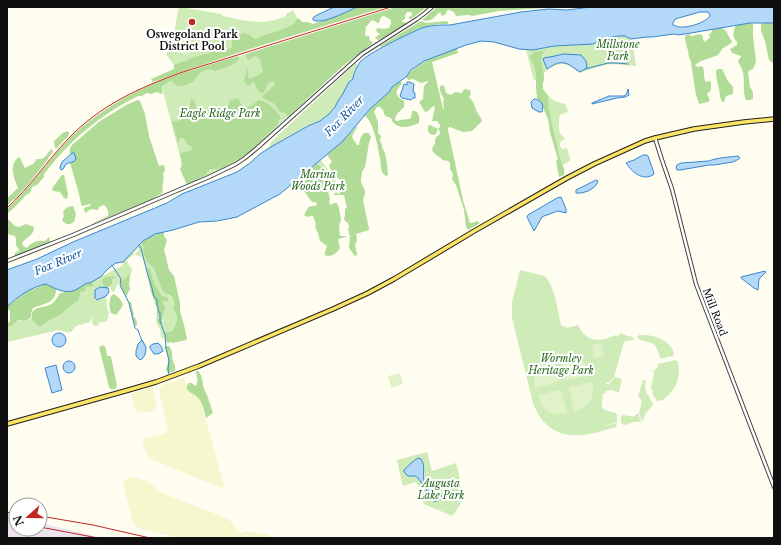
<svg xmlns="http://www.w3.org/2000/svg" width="781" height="545" viewBox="0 0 781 545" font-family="'Libre Baskerville',serif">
  <rect width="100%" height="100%" fill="#fffdf0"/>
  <!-- industrial -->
  <path fill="#ede3ed" d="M7 516 16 518V529H40V523L103 538H7Z"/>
  <!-- farmland -->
  <path fill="#f6f6cf" d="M184 378 188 390 197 396 201 403 224 485V487L223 488 219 487 153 460 149 458 143 444V439L166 433 168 431 159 390 160 386Z
    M152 387 156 403 155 408 151 412 143 411 139 413 136 412 135 410 131 394Z
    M130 477H133L147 481 151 484 157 490 164 494 229 519 237 530 241 533 248 531 268 534 270 535 271 538H178L139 528 136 526 133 522 123 485 124 481Z"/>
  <!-- green -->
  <path fill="#ceebb8" d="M181 7 221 14 223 16C246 21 264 26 286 16V14L293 10 303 29 179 72 166 54 172 47 176 36 174 35 178 10Z
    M355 20 346 61 247 155 232 164 190 183 182 164 164 95 158 82Z
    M618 36H625L631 39 634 51 636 66 613 64 605 65 579 73C576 71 572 67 569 65 554 60 545 74 534 81L526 50H533L554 46 593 44 604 39Z
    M356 63 358 66 353 75V79C344 91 338 105 328 115 320 122 315 122 307 126 294 133 281 141 269 148L271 142Z
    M549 97 555 101 565 104 568 110 567 113 561 114 559 118V129L560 133 565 139 560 142V146L562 149 567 148 570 159V161L563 165 560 162 559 154 548 105V100Z
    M321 160 336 181 315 199 299 178Z
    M141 244 142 246 144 247 147 262 154 269 162 290 173 299 174 311 176 313 177 321 172 331 167 332 163 330 164 339 162 338 161 336 160 329 157 324 156 318 157 316 160 318 159 319H157L163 322 162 318 166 308C164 306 162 303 164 301L168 302 167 298C165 296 163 296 162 294 155 290 151 275 150 268L146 267V269L142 257 135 255 136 253 139 250V248L134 252 133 256 129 258 127 260 128 264 132 269V271L130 276H128L121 283H118L114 292H112L110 287 112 284 111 282 112 279H114C109 277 106 277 101 280L102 284 104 288 100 287 95 291 96 300H98C101 298 104 298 106 295L107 309 108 310 109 313 107 321 99 323 98 326 93 325 91 315V320L90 322 76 326 71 332H67L59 330 7 342V326C13 328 14 323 18 320L22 321 29 320 32 317 34 323 40 327 50 320 62 314 68 308 78 301 80 294 85 290V287L93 284 92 283V281C103 277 111 270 122 266L123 262 139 246H140Z
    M520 270 545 276C556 289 557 309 561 325L567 328 578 325C586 342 599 343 616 335L617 337 621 333 627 336 633 337 634 340 626 341 624 342 614 377 610 381V380L609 382 606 383V384H608L610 383 612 388 610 382 615 377 622 379 619 392 613 391 612 388V390L606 391 604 394H603L602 395 603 396C600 410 603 410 616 413L617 415V422L603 426 617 423 616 425H617L616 427C605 430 591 435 580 435 555 437 538 422 532 399L512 318V302Z
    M639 335C652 334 670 339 674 353L673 356 671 357 670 356 661 359C654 340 656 345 638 339L637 337Z
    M675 360 678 362C681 375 677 389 666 397 663 400 661 401 657 401L652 393 653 392 651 387 649 386H651L654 374V373L652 371H654L658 367 657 365C662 362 669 362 675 360Z
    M643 380H646C643 393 649 394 653 404H654L646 413 642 422 639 413 642 401 638 396Z
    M638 413 641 422H634L625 425 621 423V417L622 415C628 415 634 419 638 413Z
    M427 452 432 471 456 463C459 475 463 489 461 502 459 507 455 512 452 516L424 504 419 487 416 482 403 486 397 461V460Z"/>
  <!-- forest -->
  <path fill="#b0dc97" d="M357 7H386C308 31 230 54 153 82L151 79 174 69V65L184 61H186L191 58 217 51C222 52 228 50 232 47V41L234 38 244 33 248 34 255 39C259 38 262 36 265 35 275 32 284 29 293 25L296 20 299 18 302 22H307L313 24 344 13Z
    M396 7H427L411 19 408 18 412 15V13L410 12H407L405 15V19L402 21V22H405L406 24 384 37 378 40 375 38 380 34 376 31 377 28 383 29 389 28 391 23V20L384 16 381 17 379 23H378L372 20 371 21 366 27 365 35 366 36H369L370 41H372V44L343 66 289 116 288 117 285 113 280 112 275 104 263 98V96C266 91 272 89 275 84V82C268 80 266 87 264 92L262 93 259 92 254 82H252L251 84 248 85 246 84 244 81 247 68 248 69C248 72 247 76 250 79L262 73 263 71C259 63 264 60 255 56L248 60 246 57V54Z
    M437 7H557L513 10 499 11 472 16 469 15 456 16 454 12 449 10 446 11V14L442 16 440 12C434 17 431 23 422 20Z
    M421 21 426 23 446 21 448 22V24C420 23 405 37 381 47L380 46Z
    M753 23V36L756 62 753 69 750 70 748 72 750 87 753 92V99L750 100H746C741 86 748 76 738 62L739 59 741 57V56L732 53 730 49 737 45V42C732 38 733 31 736 25Z
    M763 23H774V68L773 63 769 60 765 41 761 31V24Z
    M721 27 726 31 732 42 730 44 723 48 718 55 699 62 695 65 697 67 702 66C706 71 702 77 706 82L709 81 711 82V90L707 94 710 100 708 102 699 104 696 95 692 70 691 61 689 57 688 51 685 39V36L688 34 692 36 700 34 702 35 704 42 706 41 710 37 709 34 711 33 712 30Z
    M457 48 458 53 432 62 443 109H444L443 102 444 99C442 95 438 90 441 85L444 86 446 93 451 95 455 92 462 93 464 89 470 90 471 95 469 96 470 98 473 102 477 112 482 120V121L472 131 463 132 450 127 448 128V130L463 200 470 223H472L477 221 480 223 468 230 466 226 464 210 456 185 452 179 453 174 450 169V163L448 161 443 160 433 152C431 149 433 146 435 144V140L436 137 439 135 440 133 439 130 438 129 436 134C433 136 429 134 428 131V126L430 125 438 129 440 127V125L437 121H432L435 107 433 106 428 111 425 112 419 102 423 99 424 86 428 82V81L421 83 413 79 408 80 406 77C419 61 438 55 457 48Z
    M541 51 544 52C539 57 542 64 543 71 544 74 544 78 544 81L543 82V89L549 97 548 100V105L559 154C560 162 566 168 564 175L559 177 556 161 558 159 557 156 550 132 548 119 541 103 537 98 536 88V73L533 63 530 58V56L535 52Z
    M238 56 239 59C234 66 223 68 215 71 206 66 197 74 194 81 189 84 183 86 177 86L172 81H170L162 86V94H161L157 92 151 94 147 93 142 96H138C100 115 70 140 44 174V177L37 185 32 187 30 193 26 195 16 206 7 214V209C31 187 49 159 72 136 97 112 130 93 162 80 187 71 213 64 238 56Z
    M718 69H722L728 81 733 87V94L726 96 724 102H722C719 96 720 91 718 85 717 80 716 76 716 71Z
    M400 81 401 82 402 84C394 91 395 96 404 101V107L397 114 395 119 396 121H398L400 120 409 119 411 118 412 111H414C419 112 420 118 419 123 409 128 395 130 391 118L385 116 383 110 380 107H377L374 112 378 122V133L381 136 380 141 382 145V147C387 155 387 165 388 175L386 176C379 172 382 165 380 159 378 147 374 123 365 116L370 109 389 92 392 87Z
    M191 97 192 100 195 101 196 108C200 109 203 108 206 109 214 113 217 118 227 115L229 101 238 98C240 100 241 106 243 107 248 110 256 102 259 100 271 104 274 108 281 118L278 121 279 123 275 127 249 152 234 162 221 168 217 169H210L207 172V174L187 185 180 169C183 165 181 159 180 154L181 153 192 150V147L187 144 185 140 183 138H180L179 142H178L172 122 181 120 184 117 190 107Z
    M138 100 140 101 145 114 149 136 159 166 164 165 165 170 163 174C165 181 161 185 163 192 160 195 156 196 153 199L92 224 93 223 108 216C109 212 107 207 104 205L99 207 98 210 91 209 85 213 84 209V208L90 206 91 204 82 206 81 204 79 194 70 163 72 162V153L70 154C69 151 70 148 72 145L100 121 128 104Z
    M357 126V128L354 132 352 137 357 145H359C360 139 361 131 369 133L371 137 369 143 365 167 362 172 361 179V182L365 191V194L363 200 369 229V230L356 234 357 241 355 244 357 255 355 256 349 248 350 236 348 230 349 227 348 223 344 220 345 215V209L347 208 344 195H334V194L336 192 338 194 340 193 339 182 340 180 338 178H332L330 176 331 170 329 165 332 162 327 155 343 141Z
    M67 131 69 132V135L56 149 55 148 54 141 61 135V134Z
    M51 149 53 150C51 158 24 189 17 197 14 200 10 202 7 205V198L18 188C14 178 8 165 19 157L20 158 25 168 33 164 37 159H42L45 157Z
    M317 164 322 168 323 170 322 179 324 183 327 186 330 200 329 201 330 204 331 205 334 203H337L339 208 341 220 339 226 340 236H346V237L338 239 340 248C337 253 331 258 325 255V252L327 246 320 241 318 233 315 227 316 224 313 216H311L307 217 304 215C308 209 307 205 316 206L317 204 315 202H312L304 191 306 188 301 182 302 178 308 173 312 175 313 174 312 168Z
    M62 175H64L68 194 67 199 64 198 60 192 53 191 52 190 53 187Z
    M73 206 76 214 74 222 70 224H66L62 220 64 216C61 209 68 207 73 206Z
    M9 220 15 226 19 227 26 224 34 227C34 236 26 237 22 243 23 246 24 247 27 248 28 247 29 245 31 244 34 241 41 240 45 241L49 237 50 240 49 243 16 257 14 256 15 253 19 251V250L16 245V239L15 236 7 234V221Z
    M164 232V236L167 240 164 250 166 257 169 270 174 276 180 303V311L184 325 187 339 186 340 173 343 171 342 167 343 163 332 164 331 167 332 172 331 177 321 176 313 173 309 174 304 173 299 171 296 165 293 162 290 154 269 147 262 143 251 144 247 142 246 141 244C147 237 155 234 164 232Z
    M147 267 150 268 153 280 158 290 162 295 168 298V302L164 301C162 303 164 306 166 307L162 318V324H160L158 323 157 319H159L160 318 157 316V308L151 292 146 269Z
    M129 275 130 276 129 284 130 289 126 297 129 302H131L132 308 134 314 133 316C136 318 137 321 137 325L135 326 129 304 120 284 121 282Z
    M114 276 115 278 112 279V284L108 288H104L101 280 106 277Z
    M92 282 93 284V286L85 287V290L86 291 81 292 78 301 68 308 62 314 50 320 40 327C36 325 33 322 32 318 29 305 46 309 53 303 56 300 58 296 60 293 66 292 72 291 78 288 83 286 82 282 90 283Z
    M46 284 56 289C56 304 44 303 33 308L31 313V317C26 323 24 320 18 320 14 323 13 328 7 326V323L10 322V311L7 309 8 306 26 292Z
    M114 294 119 298 123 304 122 307 116 315 111 313C109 307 109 302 111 296Z
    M104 345 106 349 107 356H110L111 357 117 386C115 390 112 391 109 387L99 347Z
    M167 346H169C174 353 171 354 173 361 174 365 176 366 175 371L168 373 166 370C169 361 169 356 164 347Z
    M196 371H198C203 376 202 382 204 389 206 393 208 397 209 401 211 405 211 409 213 413L206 418C204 411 203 402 197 397 195 394 189 393 187 389 186 386 187 385 189 383H192L195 386C199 383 197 377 196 372Z"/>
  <!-- pitch -->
  <path fill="#e1f2cb" d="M179 37 191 39 188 55 176 52Z
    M601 343 604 356 595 358 592 345Z
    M567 355C580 357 587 362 590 375L568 380 566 379 561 356Z
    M553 358 559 380 558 382 535 388C532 373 538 362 553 358Z
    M400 373 403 384 391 388 388 376Z
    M592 382C596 397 589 408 574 411L569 389 570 387Z
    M560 390 561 391 567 413C552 417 541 410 538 395Z"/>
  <!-- water -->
  <path fill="#b4d8f8" stroke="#3987d0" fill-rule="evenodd" d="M334 7H357C348 11 322 25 313 20V18L315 16Z
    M591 7H774V23H750L679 35 674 34 652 37H647L631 39 625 36H618L604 39 593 44 554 46 533 50 519 49 494 42 481 41 466 45 424 61 411 70 406 77 392 87 389 92 370 109 343 141 280 194 237 217 217 221 199 222 173 230 155 234 143 241 123 262 116 263 109 268 103 274 102 276 90 283C84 283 84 285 79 288 68 296 56 289 46 284 31 287 18 296 7 307V270L37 259 73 242 167 203 182 194 237 172 250 163 260 154 269 148 308 126 320 121 329 114 335 107 339 99 341 97 349 82 353 79C353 74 357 67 360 62 368 53 410 33 422 28 431 25 441 25 450 25L521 12 548 9 567 10ZM700 12H707L709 13 710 16C705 23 688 28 679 27 678 27 674 25 673 25V23L675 19Z
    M563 54 581 55 586 61 587 67 585 69 580 72C567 63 562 58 547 69L543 59 544 58 555 56Z
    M407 82H410L414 84 413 92 415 93V98H413L411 100 402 98 400 96 404 84 407 85Z
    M628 89 629 95 625 97 617 98 592 104V103L609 96H624L627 93Z
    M534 99C541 99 544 105 542 112H539L532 108 531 102Z
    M72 153H74L76 159C74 163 70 162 66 164L63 169 61 170 60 168V167L62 162Z
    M643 155H646L648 156 654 173 653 175C642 181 632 172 626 163L628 162 634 160Z
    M738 156 740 158 737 160 733 162 714 165H709L680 170H677L676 168 677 165 681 163 709 161C715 158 730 157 738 156Z
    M596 180 598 181C596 189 584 194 576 193V190Z
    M561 197 566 209V213L558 211 544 216 542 217 534 231 527 217 528 215 557 198Z
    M765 271 766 272 759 279 758 290 754 288 741 278V277Z
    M100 287 108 288 109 292 106 296 97 300 95 298V290Z
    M52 340a7 7 0 1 1 14 0a7 7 0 1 1-14 0Z
    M142 340 146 347 145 355 142 359 140 360 136 356V351L138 344Z
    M158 343 161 346 163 351 158 354H154L150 348V346L153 344Z
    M63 367a6 6 0 1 1 12 0a6 6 0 1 1-12 0Z
    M56 365 62 390 52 393 45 368Z
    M418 458 421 459C426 466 422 474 424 481L441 494 442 497C439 501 435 503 430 499L428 492 418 478 415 476H408L404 472V470C409 465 413 461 418 458Z"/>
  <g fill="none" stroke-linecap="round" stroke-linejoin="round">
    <!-- stream -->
    <path stroke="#3987d0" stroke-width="1" d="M585 69 608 63H617L628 64
      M139 245 141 248 147 272 152 288 153 293 154 296 157 300V304L158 307V310L160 313V321L165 335 166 348 169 361 168 369 169 374
      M112 265 121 279 120 285 129 303 135 328 138 330 142 341"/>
    <defs>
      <path id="minor" d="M655 138 662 160 672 189 696 284 774 487
        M7 261 73 235 209 177 236 164 245 158 256 149 362 54 417 19 425 13 432 7"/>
      <path id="major" d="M7 424 125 391 156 382 199 366 333 309 368 293 394 279 476 230 567 178 594 164 645 141 655 138 694 129 744 122 774 119"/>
    </defs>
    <!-- minor casing -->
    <use href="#minor" stroke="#424242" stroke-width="4.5"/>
    <!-- major casing -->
    <use href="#major" stroke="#202020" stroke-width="5.5"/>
    <!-- minor -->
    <use href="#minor" stroke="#fff" stroke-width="2.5"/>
    <!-- major -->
    <use href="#major" stroke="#fbe364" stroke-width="3.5"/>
    <!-- rail -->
    <path stroke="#c22823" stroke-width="1" d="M7 208C30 187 47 161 68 139 99 106 140 87 183 72L391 7
      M7 512 16 515
      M40 516 93 525 150 538
      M40 527 98 538"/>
  </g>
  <!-- markers -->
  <circle fill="#c22823" stroke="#fff" stroke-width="1.5" cx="192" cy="22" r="4"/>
  <g text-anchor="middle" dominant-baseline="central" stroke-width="4" stroke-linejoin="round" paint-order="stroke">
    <!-- poi labels -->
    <g font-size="10" font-weight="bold" fill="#0f0f0f" stroke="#fff">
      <text x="192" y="34">Oswegoland Park<tspan x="192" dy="12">District Pool</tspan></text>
    </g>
    <!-- park labels -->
    <g font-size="10" font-style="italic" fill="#26681d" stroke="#fff">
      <text x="618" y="44">Millstone<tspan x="618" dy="12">Park</tspan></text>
      <text x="220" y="113">Eagle Ridge Park</text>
      <text x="318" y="174">Marina<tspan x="318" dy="12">Woods Park</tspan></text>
      <text x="561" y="358">Wormley<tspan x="561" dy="12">Heritage Park</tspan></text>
      <text x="441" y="483">Augusta<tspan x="441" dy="12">Lake Park</tspan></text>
    </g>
    <!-- street labels -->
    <g font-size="10" fill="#0f0f0f" stroke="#fff">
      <text transform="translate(715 312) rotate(69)">Mill Road</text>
    </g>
    <!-- water labels -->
    <g font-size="11" font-style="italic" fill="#1459a4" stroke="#fff">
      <text transform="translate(344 116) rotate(-46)">Fox River</text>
      <text transform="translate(58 262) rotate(-23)">Fox River</text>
    </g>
  </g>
  <!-- border -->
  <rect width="781" height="545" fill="none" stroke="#0f0f0f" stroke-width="16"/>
  <!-- north arrow -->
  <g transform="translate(28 517) rotate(249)"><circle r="19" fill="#ffffff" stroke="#9f9f9f"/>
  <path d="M0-3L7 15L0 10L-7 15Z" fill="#c22823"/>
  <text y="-6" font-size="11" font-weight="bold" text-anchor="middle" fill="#0f0f0f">N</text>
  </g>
</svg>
